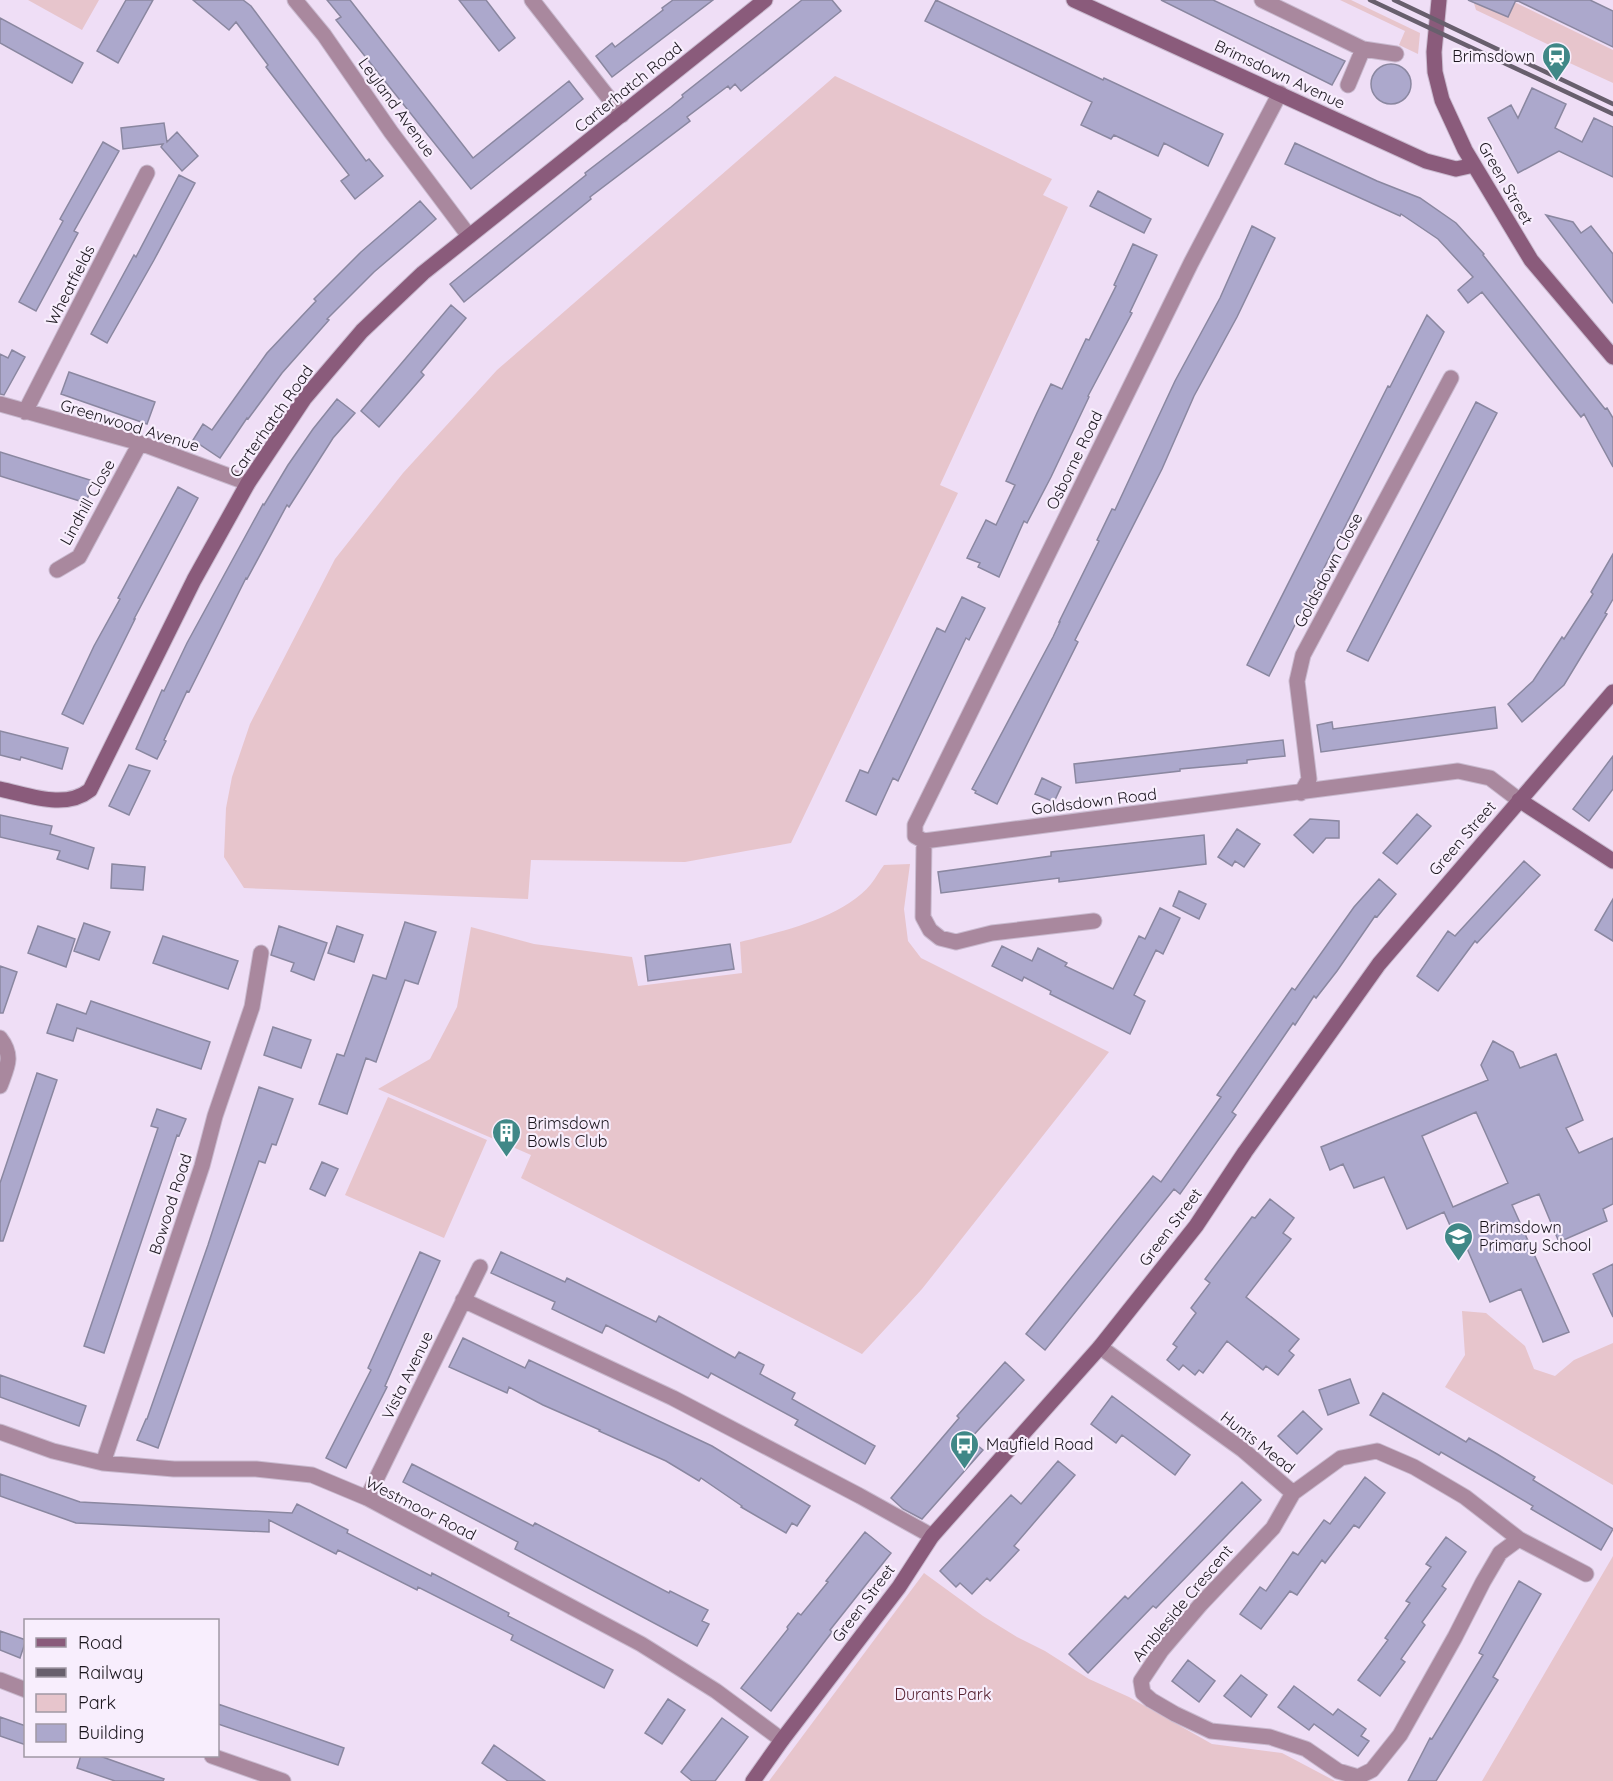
<svg xmlns="http://www.w3.org/2000/svg" width="1613" height="1781" viewBox="0 0 1613 1781" font-family="Quicksand,sans-serif">
  <rect width="100%" height="100%" fill="#efdef6"/>
  <!-- green -->
  <path fill="#e7c5cc" d="M28 0H99L82 30Z
    M1340 0H1351L1420 33 1418 54 1399 45 1405 31Z
    M1473 0H1510L1613 50V83L1561 59 1564 52 1476 10Z
    M835 76 1052 179 1043 195 1068 207 940 485 958 493 791 843 685 862 531 860 528 899 244 888 224 857 226 808 232 777 250 724 335 559 403 473 497 370Z
    M910 864 904 909 908 941 921 958 1109 1052 922 1289 862 1354 521 1178 531 1155 378 1089 430 1059 457 1007 471 927 534 944 632 957 638 986 742 973 740 942C780 932 843 918 871 884 876 878 879 871 884 865Z
    M388 1097 487 1140 444 1238 345 1195Z
    M1462 1311 1486 1313 1525 1346 1534 1369 1555 1376 1574 1360 1613 1343V1485L1445 1387 1465 1355Z
    M1613 1556V1781H1482Z
    M924 1573 983 1616 1017 1637 1045 1651 1089 1679 1129 1697 1212 1744 1282 1753 1335 1781H769Z"/>
  <!-- building -->
  <path fill="#aca8cc" stroke="#8a87a0" stroke-width="1.5" fill-rule="evenodd" d="M126 0H153L118 63 97 51Z
    M193 0H243L251 6 366 161 369 159 383 176 355 199 341 181 349 175 266 67 268 65 236 22 229 30Z
    M327 0H350L473 158 569 81 583 99 471 189 336 20 341 17Z
    M459 0H486L515 38 499 51Z
    M673 0H713L612 77 596 56 612 43 615 47 663 10 662 8Z
    M802 0H832L841 11 741 91 735 84 730 89 728 86 687 117 690 121 590 197 591 199 464 302 450 284 586 175 585 173 671 107 683 97 682 95Z
    M936 0 1103 80 1104 78 1223 134 1208 166 1164 143 1158 156 1114 135 1111 139 1081 125 1092 102 925 21Z
    M1161 0H1213L1345 61 1332 85Z
    M1468 0H1590L1613 11V47L1516 0 1508 17Z
    M0 18 83 63 72 83 0 43Z
    M1371 84a20 20 0 1 1 40 0a20 20 0 1 1-40 0Z
    M1532 88 1566 104 1555 128 1582 142 1594 118 1613 127V177L1559 151 1518 173 1488 118 1511 105 1518 118Z
    M164 123 167 142 177 132 198 156 182 171 161 147 163 144 123 149 121 128Z
    M103 142 119 151 74 231 78 233 36 311 19 302 63 221 60 219Z
    M1295 143 1377 181 1420 198 1456 223 1484 254 1483 255 1605 409 1607 408 1613 418V467L1584 414 1581 417 1482 292 1468 303 1458 290 1473 277 1438 239 1401 214 1400 216 1285 164Z
    M179 175 195 183 154 260 107 343 91 334 134 255 136 257Z
    M1098 191 1151 219 1144 233 1090 206Z
    M420 201 436 219 374 272 327 319 329 320 282 373 248 419 247 418 220 458 193 440 203 424 212 430 267 353 316 301 314 299 361 252Z
    M1546 215 1573 222 1581 233 1591 226 1613 254V303Z
    M1252 226 1275 238 1237 317 1194 396 1162 469 1075 640 1078 642 997 804 975 793 976 791 972 789 1053 637 1060 622H1059L1099 541 1097 540 1112 509 1115 510 1175 381 1220 298Z
    M1133 244 1157 255 1130 312 1132 313 1088 396 1089 397 1051 477 1027 523 1024 521 999 577 978 567 980 563 967 558 986 520 996 525 1015 485 1006 481 1037 413 1051 384 1062 389 1086 339 1089 340 1116 286 1114 285Z
    M451 305 466 318 421 372 424 375 379 427 361 411Z
    M1427 315 1444 332 1269 676 1247 665 1388 386 1390 387Z
    M12 350 25 357 4 395 0 394V354L8 358Z
    M69 372 155 402 147 424 61 394Z
    M337 399 355 413 333 438 289 507 287 505 247 579 246 578 189 692 187 691 164 740 166 741 157 759 136 749 162 690 164 691 187 643 263 504 264 505 288 465 313 429Z
    M1476 402 1497 413 1368 661 1347 651Z
    M0 452 93 481 86 503 0 476Z
    M178 487 198 498 134 619H135L83 724 62 714 94 646 120 599 118 598Z
    M1613 554V599L1605 613 1607 614 1564 685 1522 722 1508 704 1533 681 1562 637 1564 639 1593 594 1591 592Z
    M962 597 985 608 969 640 966 638 898 781 893 778 876 815 846 801 860 770 868 773 937 628 945 632Z
    M1495 707 1497 728 1321 752 1317 725 1332 722 1333 729Z
    M0 731 68 748 62 769 21 757 20 760 0 755Z
    M1283 740 1285 756 1247 760V763L1180 769V771L1076 783 1074 764Z
    M1613 756V789L1589 821 1573 809Z
    M129 765 150 771 129 815 109 806Z
    M1042 778 1061 787 1054 802 1035 794Z
    M1417 814 1431 826 1397 864 1383 853Z
    M0 815 52 826 50 834 94 848 88 869 57 859 60 851 0 837Z
    M1310 819 1339 821V838H1326L1313 853 1294 835Z
    M1237 829 1260 844 1244 867 1235 861 1232 866 1218 857Z
    M1204 835 1206 864 1059 882V878L941 893 938 872 1051 856V852Z
    M1524 861 1540 875 1477 943 1475 941 1438 991 1417 976 1448 931 1455 936Z
    M112 864 145 867 143 890 111 888Z
    M1379 879 1396 894 1377 917 1375 916 1337 971 1316 998 1314 996 1295 1025 1293 1023 1232 1112 1236 1115 1180 1194 1174 1189 1045 1350 1026 1334 1153 1176 1161 1182 1221 1097 1217 1095 1292 988 1295 990 1354 907Z
    M1179 891 1206 904 1199 919 1173 906Z
    M1613 899V941L1595 930Z
    M1160 908 1180 918 1163 954 1156 950 1134 995 1145 1001 1130 1034 1050 994 1051 991 1024 977 1022 981 992 966 1002 946 1032 961 1038 948 1067 963 1065 966 1113 989 1139 936 1145 939Z
    M405 922 436 932 418 984 405 980 376 1062 366 1058 347 1114 319 1104 337 1054 344 1056 373 975 386 979Z
    M84 923 110 932 99 960 74 951Z
    M38 926 75 939 66 967 28 953Z
    M279 926 327 943 314 980 291 971 294 963 271 955Z
    M337 926 363 935 354 962 328 953Z
    M163 936 238 961 228 989 153 963Z
    M730 944 734 969 648 981 645 956Z
    M0 966 17 972 3 1013H0Z
    M91 1001 210 1042 201 1069 77 1028 73 1041 47 1033 57 1004 86 1014Z
    M273 1027 311 1040 301 1068 264 1055Z
    M1493 1041 1513 1052 1520 1068 1556 1054 1583 1120 1566 1128 1579 1153 1613 1138V1204L1603 1209 1607 1221 1559 1242 1539 1194 1512 1205 1569 1332 1543 1342 1521 1289 1490 1302 1463 1239 1457 1241 1444 1212 1407 1229 1384 1177 1354 1188 1343 1164 1330 1170 1321 1147 1488 1080 1481 1065ZM1476 1112 1508 1183 1453 1207 1422 1136Z
    M37 1073 57 1080 3 1241H0V1183Z
    M259 1087 293 1099 276 1145 272 1144 265 1163 259 1161 158 1448 137 1440 146 1419H147L208 1245Z
    M157 1109 186 1119 179 1136 177 1135 104 1353 84 1346 158 1128 151 1126Z
    M322 1162 338 1169 325 1196 310 1189Z
    M1270 1199 1294 1218 1283 1233 1291 1239 1246 1297 1299 1339 1289 1351 1294 1355 1278 1375 1266 1366 1263 1370 1227 1341 1203 1373 1199 1370 1195 1375 1183 1365 1179 1370 1167 1360 1177 1347 1173 1344 1196 1313 1191 1308 1210 1283 1205 1279 1252 1217 1255 1218Z
    M420 1252 440 1261 385 1386 387 1387 346 1468 326 1458 371 1370 368 1368Z
    M501 1252 565 1282 567 1278 656 1322 659 1316 735 1358 739 1352 764 1365 760 1374 795 1393 792 1399 875 1446 865 1464 795 1425 798 1420 711 1373 708 1378 606 1325 602 1333 552 1309 555 1302 491 1273Z
    M1613 1264V1317L1593 1274Z
    M463 1338 525 1368 529 1360 712 1446 810 1506 797 1526 792 1523 786 1533 741 1507 742 1506 701 1478 699 1481 666 1461 599 1431 600 1430 543 1405 509 1387 507 1393 449 1367Z
    M1005 1362 1024 1380 970 1439 983 1450 922 1519 903 1509 891 1498 959 1418 957 1416Z
    M0 1375 86 1406 79 1426 0 1397Z
    M1350 1379 1359 1403 1328 1415 1319 1390Z
    M1383 1393 1466 1442 1469 1438 1497 1454 1535 1477 1533 1480 1613 1529 1601 1550 1531 1509 1533 1506 1491 1481 1441 1452 1439 1455 1370 1415Z
    M1112 1396 1190 1455 1175 1475 1122 1435 1116 1443 1091 1424Z
    M1303 1411 1322 1429 1297 1454 1278 1436Z
    M1058 1461 1075 1475 1014 1546 1019 1550 990 1581 987 1578 972 1594 960 1583 956 1587 940 1571 1011 1495 1021 1504Z
    M412 1464 533 1526 535 1523 669 1593 670 1591 708 1610 702 1621 709 1624 697 1646 515 1549 518 1542 403 1482Z
    M0 1474 80 1502 292 1513 297 1504 348 1530 347 1533 431 1576 432 1573 509 1613 508 1616 613 1670 604 1688 511 1640 513 1635 418 1587 417 1590 338 1550 336 1554 269 1520V1532L76 1523 0 1496Z
    M1365 1477 1385 1493 1359 1528 1354 1525 1325 1563 1322 1560 1297 1595 1290 1591 1261 1629 1240 1614 1260 1587 1266 1591 1293 1552 1298 1555 1324 1520 1330 1524Z
    M1242 1482 1261 1500 1156 1608 1153 1606 1088 1673 1069 1654 1125 1596 1128 1599Z
    M865 1532 891 1553 830 1630 832 1632 771 1711 741 1688 788 1629 787 1627 798 1613 801 1615 828 1582 826 1581Z
    M1446 1537 1466 1552 1442 1586 1446 1589 1422 1622 1425 1625 1401 1659 1405 1662 1380 1696 1358 1680 1388 1640 1385 1638 1410 1603 1406 1601 1431 1567 1426 1564Z
    M1519 1581 1541 1594 1493 1677 1498 1680 1436 1781H1408L1430 1738 1432 1739 1483 1655 1479 1653Z
    M0 1631 26 1640 20 1658 0 1650Z
    M1188 1660 1215 1681 1199 1702 1172 1681Z
    M1241 1675 1267 1695 1251 1717 1224 1696Z
    M1294 1686 1333 1715 1338 1709 1366 1729 1361 1736 1369 1741 1358 1756 1314 1724 1309 1730 1278 1707Z
    M668 1699 685 1710 662 1744 645 1733Z
    M218 1704 344 1748 338 1765 218 1724Z
    M0 1717 26 1726V1745L0 1736Z
    M722 1718 748 1737 715 1781H692L681 1772Z
    M494 1745 545 1781H508L482 1763Z
    M81 1755H97L164 1779 163 1781H115L77 1768Z"/>
  <g fill="none" stroke-linecap="round" stroke-linejoin="round">
    <defs>
      <path id="street" d="M295 0 324 35 391 132 469 236
        M532 0 622 115
        M1262 0 1363 49 1348 85
        M1363 49 1396 54
        M0 404 140 443 248 483
        M25 412 147 173
        M57 570 79 557 140 443
        M1301 793 1309 779 1297 681 1303 655 1451 378
        M924 841 915 836V825L1191 263 1280 93
        M924 841 1458 771 1490 778 1519 800
        M924 841 923 917 930 930 940 938 956 942 992 933 1094 921
        M0 1038C14 1056 7 1067 0 1086
        M463 1300 673 1398 860 1496 932 1536
        M1100 1347 1243 1450 1293 1493 1341 1458 1377 1451 1414 1467 1465 1497 1519 1539 1586 1574
        M0 1432 53 1451 103 1463 174 1469H256L312 1475 367 1498 641 1644 716 1691 782 1740
        M103 1463 202 1166 215 1116 252 1007 261 953
        M1293 1493 1273 1528 1201 1604 1161 1651 1141 1681 1143 1693 1151 1700 1175 1714 1211 1731 1270 1737 1306 1749 1338 1771 1358 1777 1372 1770 1400 1735 1455 1637 1483 1582 1500 1553 1519 1539
        M367 1498 480 1267
        M0 1680 26 1690
        M212 1756 283 1781"/>
      <path id="secondary" d="M1074 0 1426 161 1456 169 1474 165
        M1439 0 1434 52 1435 72 1442 100 1465 150 1531 260 1613 357
        M0 789C29 795 65 810 90 790L194 580 248 483 304 399 362 331 423 273 765 0
        M1519 800 1613 861
        M753 1781 782 1740 899 1587 932 1536 1100 1347 1196 1226 1245 1152 1379 964 1613 692"/>
    </defs>
    <!-- street casing -->
    <use href="#street" stroke="#c9bacf" stroke-width="17"/>
    <!-- secondary casing -->
    <use href="#secondary" stroke="#c9bacf" stroke-width="17"/>
    <!-- street -->
    <use href="#street" stroke="#a9889e" stroke-width="15"/>
    <!-- secondary -->
    <use href="#secondary" stroke="#8a5b7b" stroke-width="15"/>
    <!-- rail -->
    <path stroke="#685f6d" stroke-width="4.5" d="M1370 0 1613 114
      M1394 0 1613 104"/>
  </g>
  <!-- icons -->
  <defs>
    <symbol id="station-pin" viewBox="-11 -11 22 30"><path d="M0 17L-7.5 6A9.5 9.5 0 1 1 7.5 6Z" fill="#408887" stroke="#f8eefd"/><path d="M-3-6H3Q5-6 5-4V2Q5 4 3 4L4.5 6H3L1.5 4h-3L-3 6H-4.5L-3 4Q-5 4-5 2V-4Q-5-6-3-6ZM-3.5-4v3h7v-3ZM-3.5 1v1.5H-2V1ZM2 1v1.5H3.5V1Z" fill="#fff"/></symbol>
    <symbol id="building-pin" viewBox="-11 -11 22 30"><path d="M0 17L-7.5 6A9.5 9.5 0 1 1 7.5 6Z" fill="#408887" stroke="#f8eefd"/><path d="M-4-6H4V6H1V3H-1V6H-4ZM-2.5-4.3h1.7v1.8h-1.7ZM.8-4.3h1.7v1.8H.8ZM-2.5-1h1.7V.8h-1.7ZM.8-1h1.7V.8H.8Z" fill="#fff"/></symbol>
    <symbol id="school-pin" viewBox="-11 -11 22 30"><path d="M0 17L-7.5 6A9.5 9.5 0 1 1 7.5 6Z" fill="#408887" stroke="#f8eefd"/><path d="M0-5L7-2L0 1L-7-2ZM-4 1L0 2.5L4 1V4Q0 6-4 4Z" fill="#fff"/></symbol>
    <symbol id="bus-pin" viewBox="-11 -11 22 30"><path d="M0 17L-7.5 6A9.5 9.5 0 1 1 7.5 6Z" fill="#408887" stroke="#f8eefd"/><path d="M-5-6H5V4H4V6H2V4H-2V6H-4V4H-5ZM-3.5-4V0h7V-4ZM-3.5 1.2v1.5H-2V1.2ZM2 1.2v1.5H3.5V1.2Z" fill="#fff"/></symbol>
  </defs>
  <g fill-rule="evenodd">
    <use href="#station-pin" x="1540" y="40" width="33" height="45"/>
    <use href="#building-pin" x="490" y="1116" width="33" height="45"/>
    <use href="#school-pin" x="1442" y="1220" width="33" height="45"/>
    <use href="#bus-pin" x="948" y="1428" width="33" height="45"/>
  </g>
  <g text-anchor="middle" dominant-baseline="central" stroke-width="4.5" stroke-linejoin="round" paint-order="stroke">
    <!-- poi labels -->
    <g font-size="16" fill="#1b161e" stroke="#f8eefd" text-anchor="start">
      <text x="1535" y="56" text-anchor="end">Brimsdown</text>
      <text x="527" y="1123">Brimsdown<tspan x="527" dy="18">Bowls Club</tspan></text>
      <text x="1479" y="1227">Brimsdown<tspan x="1479" dy="18">Primary School</tspan></text>
      <text x="986" y="1444">Mayfield Road</text>
    </g>
    <!-- street labels -->
    <g font-size="16" fill="#1b161e" stroke="#f8eefd">
      <text transform="translate(1280 74) rotate(25)">Brimsdown Avenue</text>
      <text transform="translate(628 87) rotate(-39)">Carterhatch Road</text>
      <text transform="translate(397 107) rotate(54)">Leyland Avenue</text>
      <text transform="translate(1506 183) rotate(60)">Green Street</text>
      <text transform="translate(70 285) rotate(-63)">Wheatfields</text>
      <text transform="translate(271 421) rotate(-55)">Carterhatch Road</text>
      <text transform="translate(130 425) rotate(17)">Greenwood Avenue</text>
      <text transform="translate(1074 460) rotate(-64)">Osborne Road</text>
      <text transform="translate(87 502) rotate(-61)">Lindhill Close</text>
      <text transform="translate(1328 570) rotate(-62)">Goldsdown Close</text>
      <text transform="translate(1094 801) rotate(-7)">Goldsdown Road</text>
      <text transform="translate(1462 838) rotate(-49)">Green Street</text>
      <text transform="translate(170 1204) rotate(-72)">Bowood Road</text>
      <text transform="translate(1170 1227) rotate(-53)">Green Street</text>
      <text transform="translate(407 1375) rotate(-64)">Vista Avenue</text>
      <text transform="translate(1258 1442) rotate(38)">Hunts Mead</text>
      <text transform="translate(421 1508) rotate(27)">Westmoor Road</text>
      <text transform="translate(863 1603) rotate(-53)">Green Street</text>
      <text transform="translate(1182 1603) rotate(-50)">Ambleside Crescent</text>
    </g>
    <!-- park labels -->
    <g font-size="16" fill="#572232" stroke="#f8eefd">
      <text x="943" y="1694">Durants Park</text>
    </g>
  </g>
  <!-- legend -->
  <rect x="24" y="1619" width="195" height="138" fill="#f8eefd" stroke="#a098a4" stroke-width="1.5"/>
  <rect x="36" y="1638" width="30" height="9" fill="#8a5b7b" stroke="#a098a4" stroke-width="1.5"/>
  <text x="78" y="1649" font-size="18" fill="#1b161e">Road</text>
  <rect x="36" y="1668" width="30" height="9" fill="#685f6d" stroke="#a098a4" stroke-width="1.5"/>
  <text x="78" y="1679" font-size="18" fill="#1b161e">Railway</text>
  <rect x="36" y="1694" width="30" height="18" fill="#e7c5cc" stroke="#a098a4" stroke-width="1.5"/>
  <text x="78" y="1709" font-size="18" fill="#1b161e">Park</text>
  <rect x="36" y="1724" width="30" height="18" fill="#aca8cc" stroke="#a098a4" stroke-width="1.5"/>
  <text x="78" y="1739" font-size="18" fill="#1b161e">Building</text>
</svg>
